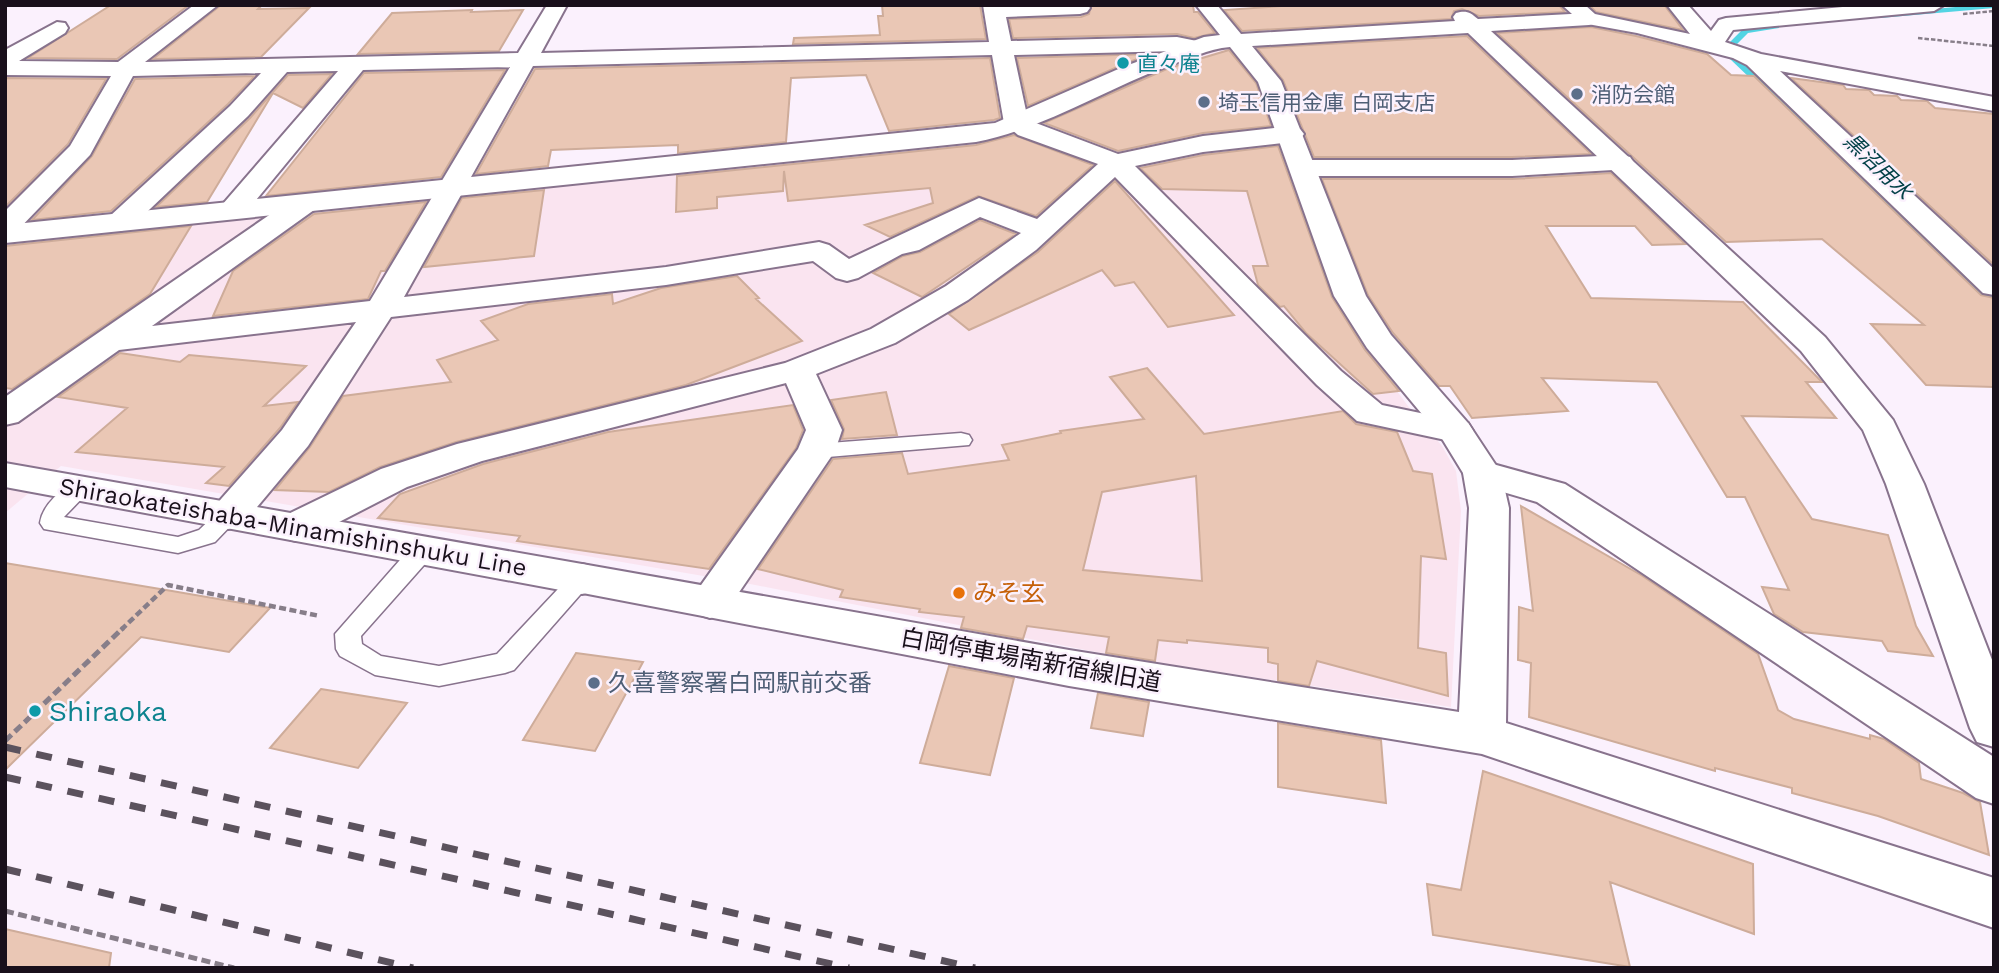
<svg xmlns="http://www.w3.org/2000/svg" width="1999" height="973" viewBox="0 0 1999 973" font-family="'Work Sans','Noto Sans JP',sans-serif">
  <rect width="100%" height="100%" fill="#fbf1fd"/>
  <!-- commercial -->
  <path fill="#fae4f0" d="M1229 46 1256 81 1335 307 1408 406 1442 446 1456 471 1461 511 1451 707 1121 657 750 584 61 466 5 513V240L1004 137 1185 59Z"/>
  <g fill="none" stroke-linecap="round" stroke-linejoin="round">
    <!-- stream -->
    <path fill="#52d4e3" fill-rule="evenodd" d="M1977 5H1994V8L1880 18 1876 16 1880 14Z
      M1776 24H1779V28L1748 33 1737 44 1730 42 1743 29Z
      M1730 55H1736L1994 298V308L1990 307 1730 59Z"/>
  </g>
  <!-- building -->
  <path fill="#eac7b5" stroke="#ceac9a" stroke-width="2" fill-rule="evenodd" d="M111 5H189L117 59 28 58Z
    M221 5H262L258 9 309 8 261 57 153 59Z
    M882 5H980L986 39 793 44 794 38 880 35 878 16H883Z
    M1091 5H1193L1194 12H1198L1215 33 1194 38 1177 34 1013 38 1009 19 1081 17 1089 14Z
    M1296 5H1559L1565 12 1479 16 1462 9 1454 11 1451 19 1242 31 1224 10Z
    M1589 5 1665 6 1683 30 1596 12Z
    M472 10 471 12 523 10 499 51 358 54 392 13Z
    M1591 27 1636 36 1707 54 1731 75 1754 76 1981 295 1994 298V387L1926 385 1871 324 1924 325 1822 239 1726 242 1497 33Z
    M1467 36 1591 154 1512 157H1314L1283 80 1257 48Z
    M1229 50 1256 83 1271 126 1203 133 1118 151 1044 123 1169 68Z
    M1150 54 1122 65 1028 106 1017 58Z
    M990 58 1000 118 994 120 889 131 866 75 791 78 786 142 678 153V145L551 150 548 166 476 174 535 69Z
    M505 70 441 177 266 196 364 73Z
    M332 74 303 108 273 93 207 202 156 207 250 118 288 75Z
    M255 76 228 104 111 211 32 220 92 156 135 79Z
    M5 78 106 79 68 144 5 207Z
    M1791 78 1843 85 1846 89 1869 90 1874 95 1897 96 1901 100 1927 101 1935 108 1994 114V265Z
    M1014 135 1093 165 1036 216 978 196 890 237 865 225 933 203 930 188 788 201 784 171 783 191 717 197V208L676 212 677 176 976 145Z
    M1278 146 1332 297 1365 350 1399 391 1373 394 1306 333 1284 306 1280 307 1258 285 1253 266H1268L1247 191 1162 189 1140 168 1203 155Z
    M1611 173 1685 244 1652 245 1635 226H1546L1591 298 1743 302 1822 382H1806L1836 418 1742 416 1812 519 1888 535 1916 626 1933 656 1888 651 1882 641 1803 632 1774 614 1762 587 1789 590 1745 497H1727L1657 382 1542 378 1568 411 1472 418 1450 386H1439L1393 333 1368 295 1322 179H1512Z
    M1115 181 1234 315 1168 327 1134 282 1115 286 1102 270 969 330 949 314 1038 252Z
    M544 190 534 256 424 267 462 198Z
    M426 202 385 271H381L368 299 213 316 233 271 314 214Z
    M980 220 1016 234 922 297 873 273 903 256 920 252Z
    M191 226 150 294 12 389 5 388V246Z
    M737 276 759 298 756 299 802 341 686 385 456 442 380 467 329 492 275 490 310 447 343 396 451 382 437 360 498 340 481 321 528 304 612 294 613 304 661 288Z
    M120 353 180 362 189 355 306 366 264 406 298 402 280 428 229 486 206 483 224 467 76 452 127 408 58 397Z
    M1147 368 1204 434 1343 411 1356 424 1397 432 1413 471 1432 474 1446 559 1421 556 1418 648 1446 653 1448 696 1317 661 1309 686 1278 681V664L1268 662V648L1187 640V643L1158 640 1155 661 1106 653 1109 637 1027 626 1023 639 961 628 964 617 919 612 920 609 840 597 843 590 758 569 833 459 902 453 908 474 1009 460 1002 445 1061 433 1060 431 1144 419 1110 377ZM1196 476 1202 581 1083 570 1102 492Z
    M886 392 897 435 842 439 844 429 831 400Z
    M793 405 803 430 796 448 709 569 517 541 520 536 378 518 400 494 483 464 608 432Z
    M1521 506 1641 575 1758 654 1778 710 1794 719 1870 739V735L1884 739 1919 763 1921 779 1963 793 1980 802 1989 855 1878 816 1792 793V788L1715 768V771L1529 717 1531 663 1518 660 1519 607 1533 611Z
    M5 563 172 591 270 608 229 652 141 637 5 770Z
    M576 653 643 662 595 751 523 740Z
    M949 666 1014 678 990 775 920 763Z
    M321 689 407 703 358 768 270 748Z
    M1098 693 1149 702 1143 736 1091 728Z
    M1278 723 1381 740 1386 803 1278 787Z
    M1483 771 1753 864 1754 934 1610 882 1630 967 1433 935 1427 884 1461 890Z
    M5 929 111 953 109 968H5Z"/>
  <g fill="none" stroke-linecap="round" stroke-linejoin="round">
    <defs>
      <path id="service" d="M961 433 969 435 972 440 969 445 816 458 808 456 805 451 808 446 816 444Z
        M81 481 89 483 92 488 64 517 178 537 199 530 220 510 228 508 236 510 240 516 215 542 178 553 44 529 40 523C42 505 64 485 81 481Z
        M423 542 432 544 435 550 432 556 361 636 362 644 381 656 439 666 497 654 573 573 582 570 591 573 594 579 514 670 505 673 439 686 375 675 340 656 336 649 335 634 414 544Z"/>
      <path id="minor" d="M194 5H218L145 62 518 53 547 5H567L541 53 989 42 983 5H1088L1090 8 1087 12 1080 14 1006 17 1011 41 1177 37 1202 42 1205 47 1202 52 1194 54 1177 51 1014 55 1028 120 1118 154 1203 136 1291 126 1300 129 1304 134 1300 139 1291 142 1203 152 1135 166 1341 371 1382 405 1468 423 1473 431 1468 439 1455 442 1357 421 1317 385 1115 177 1036 250 968 300 895 343 816 374 842 430 835 451 725 613 710 618 695 613 689 602 798 449 806 430 786 383 482 461 407 487 310 537 296 541 282 537 276 527 282 517 381 469 457 444 785 363 871 329 946 286 1021 233 980 217 919 250 902 254 858 278 847 281 836 278 813 261 666 285 391 317 308 446 242 525 228 529 214 525 208 516 214 507 282 430 356 322 119 350 18 422 5 425V397L294 198 304 196 314 198 318 204 314 210 152 326 370 301 510 67 363 70 242 217 232 219 222 217 218 211 222 205 338 71 287 72 248 116 130 228 120 231 110 228 106 222 110 216 230 106 261 73 133 76 90 155 15 233 5 236V211L70 146 111 76 5 75V50L57 22 65 23 68 28 65 33 19 61 118 62ZM992 55 1004 123 1018 135 1098 164 1037 219 979 198 849 259 829 245 819 242 666 267 404 297 533 66Z
        M1562 5H1585L1595 14 1690 34 1667 5H1688L1711 31 1719 20 1726 18 1864 5H1944L1934 11 1733 30 1725 42 1761 54 1994 97V111L1780 71 1994 269V295L1983 293 1747 65 1733 58 1637 33 1582 23Z
        M1621 155 1630 157 1634 163 1630 169 1512 176H1303L1294 174 1290 168 1294 162 1303 160H1512Z
        M1482 461 1565 484 1994 757V804L1976 798 1537 502 1469 482 1463 473 1469 464Z"/>
      <path id="tertiary" d="M1196 5H1217L1241 34 1455 21 1453 17 1456 13C1466 10 1470 12 1478 19L1589 13 1596 15 1599 19 1596 23 1589 25 1491 31 1825 337 1893 420 1924 484 1994 665V747L1977 742 1970 728 1886 484 1863 430 1801 351 1468 33 1252 46 1281 81 1366 296 1391 335 1468 423 1501 473 1509 508 1506 723 1994 878V928L1482 754 1069 686 567 590 561 579 567 568 582 564 1069 650 1459 712 1469 508 1463 473 1441 437 1367 348 1334 296 1258 82 1230 47C1208 49 1188 59 1168 66 1104 90 1043 129 976 142L5 243V225L995 123 1123 67 1204 37 1220 35Z"/>
      <path id="secondary" d="M5 463 582 564 597 568 603 579 597 590 582 594 5 487Z"/>
    </defs>
    <!-- service casing -->
    <use href="#service" stroke="#88738d" stroke-width="3"/>
    <!-- minor casing -->
    <use href="#minor" stroke="#88738d" stroke-width="4"/>
    <!-- tertiary casing -->
    <use href="#tertiary" stroke="#88738d" stroke-width="4"/>
    <!-- secondary casing -->
    <use href="#secondary" stroke="#88738d" stroke-width="4"/>
    <!-- path-far2 -->
    <path stroke="#877e89" stroke-width="2.5" stroke-dasharray="4.5 2" stroke-linecap="butt" d="M1963 14 1994 11
      M1918 38 1994 46"/>
    <!-- path-far1 -->
    <path stroke="#877e89" stroke-width="4.5" stroke-dasharray="7 3.5" stroke-linecap="butt" d="M121 630 168 585 320 616"/>
    <!-- path -->
    <path stroke="#877e89" stroke-width="5" stroke-dasharray="9 4.5" stroke-linecap="butt" d="M5 741 123 628
      M5 911 234 968"/>
    <!-- service -->
    <use href="#service" fill="#fff" fill-rule="evenodd"/>
    <!-- minor -->
    <use href="#minor" fill="#fff" fill-rule="evenodd"/>
    <!-- tertiary -->
    <use href="#tertiary" fill="#fff" fill-rule="evenodd"/>
    <!-- secondary -->
    <use href="#secondary" fill="#fff" fill-rule="evenodd"/>
    <!-- rail -->
    <path stroke="#5b525d" stroke-width="7" stroke-dasharray="16 16" stroke-linecap="butt" d="M5 747 975 968
      M5 777 849 968
      M5 869 413 968"/>
  </g>
  <!-- markers -->
  <g fill="#0f9aa8" stroke="#fbf1fd" stroke-width="2.5">
    <circle cx="1123" cy="63" r="7"/>
    <circle cx="35" cy="711" r="7"/>
  </g>
  <g fill="#5c6f8a" stroke="#fbf1fd" stroke-width="2.5">
    <circle cx="1577" cy="94" r="7"/>
    <circle cx="1204" cy="102" r="7"/>
    <circle cx="594" cy="683" r="7"/>
  </g>
  <circle fill="#e8710a" stroke="#fbf1fd" stroke-width="2.5" cx="959" cy="593" r="7"/>
  <g text-anchor="middle" dominant-baseline="central" stroke-width="5" stroke-linejoin="round" paint-order="stroke">
    <!-- far-culture labels -->
    <g font-size="21" fill="#0d838f" stroke="#fbf1fd" text-anchor="start">
      <text x="1137" y="63">直々庵</text>
    </g>
    <!-- far-service labels -->
    <g font-size="21" fill="#4e5e75" stroke="#fbf1fd" text-anchor="start">
      <text x="1591" y="94">消防会館</text>
      <text x="1218" y="102">埼玉信用金庫 白岡支店</text>
    </g>
    <!-- far-water labels -->
    <g font-size="21" font-style="italic" fill="#034148" stroke="#fbf1fd">
      <text transform="translate(1878 166) rotate(44)">黒沼用水</text>
    </g>
    <!-- street labels -->
    <g font-size="24" fill="#19101b" stroke="#fbf1fd">
      <text transform="translate(293 527) rotate(10)">Shiraokateishaba-Minamishinshuku Line</text>
      <text transform="translate(1031 660) rotate(10)">白岡停車場南新宿線旧道</text>
    </g>
    <!-- food labels -->
    <g font-size="24" fill="#c56008" stroke="#fbf1fd" text-anchor="start">
      <text x="973" y="593">みそ玄</text>
    </g>
    <!-- service labels -->
    <g font-size="24" fill="#4e5e75" stroke="#fbf1fd" text-anchor="start">
      <text x="608" y="683">久喜警察署白岡駅前交番</text>
    </g>
    <!-- near-culture labels -->
    <g font-size="28" fill="#0d838f" stroke="#fbf1fd" text-anchor="start">
      <text x="49" y="711">Shiraoka</text>
    </g>
  </g>
  <!-- border -->
  <rect width="1999" height="973" fill="none" stroke="#19101b" stroke-width="14"/>
</svg>
